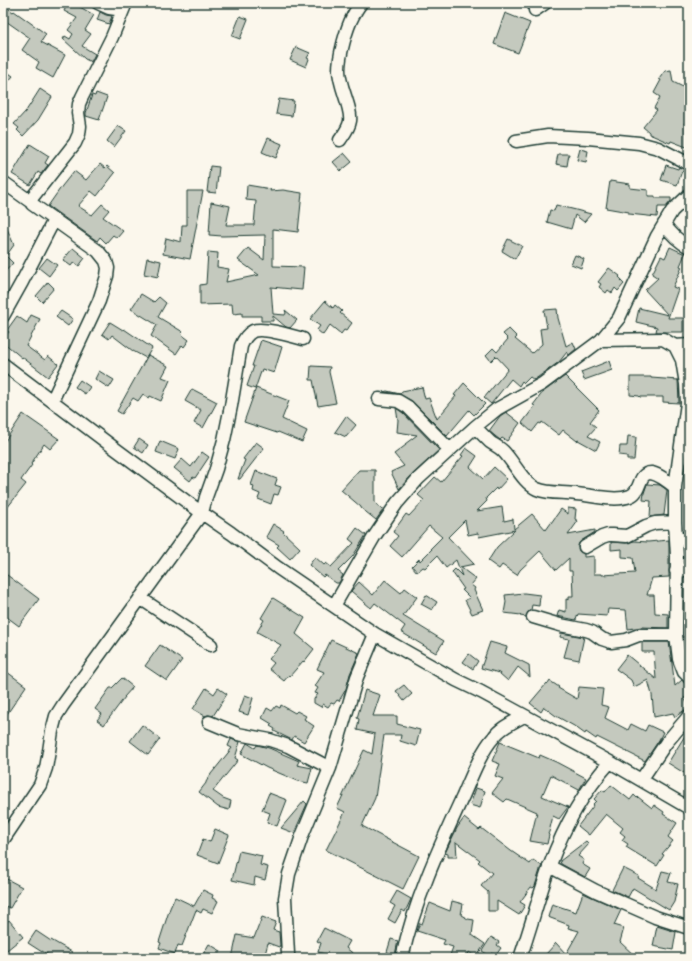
<svg xmlns="http://www.w3.org/2000/svg" width="692" height="961" viewBox="0 0 692 961" font-family="Pangolin,sans-serif">
  <rect width="100%" height="100%" fill="#fbf7ec"/>
  <filter id="ink" filterUnits="userSpaceOnUse"><feTurbulence type="fractalNoise" baseFrequency=".025" numOctaves="2"/><feDisplacementMap in="SourceGraphic" scale="8" xChannelSelector="R" yChannelSelector="G"/><feConvolveMatrix kernelMatrix="1 2 1 2 8 2 1 2 1" color-interpolation-filters="sRGB"/></filter>
  <g filter="url(#ink)">
    <!-- building -->
    <path fill="#c4c9be" stroke="#1f3d34" d="M68 3H73L94 15 85 30 91 34 82 46 95 54 91 62 85 59 63 39 65 36 70 39 73 34 68 30 77 18 64 11Z
      M3 5 13 12 14 11 46 34 41 42 65 55 53 78 36 68 39 62 22 50 30 38 3 19Z
      M100 12 106 15 112 16 109 24 97 20Z
      M505 13 530 23 518 53 494 44Z
      M240 16 248 19 240 39 232 36Z
      M296 47 310 53 307 58 309 59 306 67 290 60Z
      M3 69 13 76 3 88Z
      M671 70 673 82 689 90V116L684 124 689 125V148L671 141 670 143 649 134V132L643 127 657 110 654 108 660 97 654 93 661 80 659 79 665 71Z
      M40 89 52 97 38 120 23 136 17 130 19 128 14 124 26 111Z
      M96 93 107 97 99 120 86 116V113L92 95 95 96Z
      M279 99 294 101 292 116 276 114Z
      M118 126 126 131 114 147 107 141Z
      M268 138 282 144 276 158 262 152Z
      M30 144 49 156 45 163 48 165 41 174 38 172 30 185 12 174Z
      M580 149 588 151 586 162 577 160Z
      M344 153 352 162 341 171 333 162Z
      M558 154H569L567 166 556 164Z
      M100 164 105 168 107 166 115 173 97 196 91 191 78 206 92 215 102 204 109 210 103 217 123 231 117 238 113 235 106 243 100 237 97 241 48 206 62 186 74 171 86 180Z
      M666 165 678 169 679 167 689 171V175L682 171 677 185 661 180Z
      M210 166 219 167 216 193 207 192Z
      M610 181 630 184V188L648 190V196H655V198H671V201L666 207H658L657 217 629 214V212L606 208Z
      M247 185 271 189 270 191 283 190 302 193 298 232 273 229V266L304 267 302 290 271 287 273 314 285 315 286 313 285 310 297 320 290 328 286 327 273 316V321H261V316H242V313L233 314 232 304 200 305V285L206 284 208 252 218 253 217 267 229 269 226 282 259 275 238 260 248 248 264 260 265 235 222 236 209 235 211 202 230 206 226 225H254L256 201 246 200Z
      M187 191H203L190 259 163 254 166 238 181 242 182 225H187Z
      M556 205 576 210 591 214 584 222 575 215 571 229 547 222 550 210 554 211Z
      M3 219 14 245 6 256 13 263 3 274Z
      M508 239 522 246 515 259 502 251Z
      M670 247 685 254 680 266 682 267 673 287 678 289 668 318H683V332H656L657 327 636 322 639 308 668 315 645 290 658 278 652 274 661 256 665 258Z
      M73 248 85 258 79 266 74 262 71 266 63 260Z
      M575 255 584 259 581 268 571 264Z
      M47 258 57 265 49 276 39 268Z
      M147 258 161 261 158 277 144 274Z
      M609 268 620 276 619 277 622 280 621 281 624 284 618 291 615 288 612 293 608 290 606 293 599 287 601 284 598 282Z
      M48 282 54 288 42 302 36 296Z
      M141 294 154 302 159 297 166 303 158 317 183 332 181 334 189 340 184 347 182 345 176 354 151 336 157 325 131 309Z
      M325 301 333 308 335 305 342 311 340 313 352 323 346 331 344 330 341 334 330 325 323 335 317 330 320 326 310 319Z
      M557 309 558 318 566 346 573 342 576 349 569 355 567 352 559 362 534 380 530 377 524 383 522 381 519 386 511 379 491 404 484 398 508 369 496 356 491 361 486 355 493 348 497 352 508 339 503 334 509 329 517 337 515 339 532 353 542 344 540 329 547 328 544 310Z
      M61 311 73 319 68 326 56 317Z
      M31 315 40 319 26 346 45 360 48 356 58 364 48 377 22 357V358L3 342V339L9 332 7 330 17 316 27 323Z
      M110 322 123 330 124 329 152 348 146 358 133 351 112 335 109 339 102 334Z
      M261 340 282 347 274 373 262 369 255 389 247 386 254 366H252Z
      M148 355 168 366 162 377 170 380 161 401 150 396 149 398 143 394 138 401 133 398 122 414 117 411Z
      M609 361 612 370 584 380 581 372Z
      M311 366 330 367 329 372 336 403 318 406 313 380H310Z
      M99 371 114 380 109 388 95 379Z
      M565 376 599 410 590 422 596 427 588 436 600 442 596 450 578 440 577 441 563 430 559 435 542 422 541 424 539 423 532 432 522 423 535 406 533 405 543 392Z
      M630 377H651V378L678 380 679 403 663 402V397H640L639 396 630 395Z
      M80 380 90 387 85 394 75 387Z
      M464 383 485 404 474 415 469 410 447 436 412 401 399 394 383 392 387 391 400 394 402 391 422 387 425 399 429 398 437 419 456 396 454 395Z
      M256 388 289 401 282 419 307 431 302 442 278 432 277 433 244 422Z
      M192 389 217 402 203 428 194 423 201 410 185 401Z
      M396 408 403 413 439 450 413 474 399 489 391 472 404 466 394 454 406 445 405 444 417 435 397 432 398 420Z
      M506 412 520 423 507 441 502 438 500 440 495 436 489 431 500 416Z
      M23 414 59 439 50 449 44 444 31 464 32 465 21 480 26 484 3 513V444Z
      M346 416 356 425 346 437 335 432Z
      M628 436 636 437 634 460H627V456L619 455 620 446H627Z
      M139 439 148 445 143 453 134 447Z
      M160 441 179 449 175 459 156 452Z
      M256 442 264 448 240 479H238L245 460 243 459Z
      M466 448 477 456 470 467 483 479 494 467 507 479 497 490 496 488 486 498 487 501 477 511 502 507 504 521 513 519 514 529 532 514 546 530 561 509 568 514V508L576 509 575 519 578 521 568 535 595 530V532L581 541 579 543 578 547 579 551 584 554V557L594 556V574H602V575L635 573 633 558 622 557V549L611 550V542L626 543 634 541 648 542 669 540V577L652 578 647 595H654L655 613 668 614V628L642 627 628 629 626 610 608 609 607 616 578 614 576 620 557 616 559 610 566 612V599L569 600V596H573L572 571H569V558L556 570 540 551 520 570 517 575 502 565 499 569 488 561 497 547 515 530 479 537 478 533 468 535 465 520 448 537 474 564 460 567 476 579 471 585 475 588 474 590 483 610 472 614 465 600 470 598 462 590 464 589 452 572 455 569 462 576 456 560 446 568 437 556 425 568 423 567 417 572 412 566 419 559 420 561 432 549 431 548 442 537 429 526 402 557 390 546 398 536 393 532 406 514 409 516 424 500 418 495 435 477 441 482 463 456 461 455Z
      M202 452 209 457 195 478 193 477 190 481 174 468 182 459 191 467Z
      M359 470H375V503L383 510 376 520 361 508V507L341 490Z
      M256 471 277 479 275 485 281 487 278 495 274 494 271 504 258 499 260 494 253 491 254 486 251 485Z
      M647 484 660 485 667 490 664 515 650 517 651 501 643 500 644 493Z
      M273 524 284 531 283 532 300 548 290 559 277 547 279 545 266 537Z
      M357 528 366 535 353 556 338 571 343 575 339 583H336L325 575 323 577 309 565 315 557 324 565 326 563 331 567 354 543 349 539Z
      M3 572 39 599 19 626 3 614Z
      M385 580 401 593 405 588 417 597 403 616 444 641 436 653 401 632 405 626 375 603 371 608 351 591 359 582 373 595Z
      M524 593 540 595 539 606 532 605 531 610 528 612 526 617 520 616 521 615 504 613 506 602 505 595Z
      M426 595 437 602 432 610 421 604Z
      M273 598 305 618 296 634 314 649 304 662 303 661 290 676 289 675 284 681 269 669 274 663 269 659 281 645 257 632 264 620 261 618Z
      M561 633 584 637 579 660 564 657 569 639 560 637Z
      M331 640 359 653 350 674 346 689 339 701 337 700 334 704 331 703 328 707 323 704 321 707 314 703V699L318 694 315 693 318 688 315 686 324 672 317 669Z
      M490 642 507 647 505 653 529 665 530 677 518 667 508 681 499 673 481 668Z
      M642 642H669L675 686 682 680 689 689V694L684 698 689 706V709H686L675 717 673 713 654 717 652 695 648 680 634 687 631 680 616 669 627 655 656 679 654 652H642Z
      M160 645 182 660 167 681 145 666Z
      M469 654 478 661 473 669 463 662Z
      M3 669 26 686 3 720Z
      M122 678 133 687 124 697H125L104 725 97 720 102 714 95 709 110 688H112Z
      M550 681 559 687 558 688 577 699 579 687 603 689 601 705 609 707 605 718 628 730 631 724 645 731 648 725 663 732 659 740 645 761 597 737 596 739 586 732 585 734 574 726 556 716 544 707 541 712 530 703 547 683 548 684Z
      M404 685 412 694 404 701 396 691Z
      M206 688 214 694 218 688 227 694 213 716 208 715 205 716 193 709Z
      M365 690 380 695 373 716H397V724L420 730 416 746 400 741 401 735H384L375 798 362 826 419 856 403 889 326 850 345 812 337 808 364 750 372 754 375 734 357 730 359 719 357 718Z
      M245 695 253 698 248 715 239 712Z
      M281 705 295 713 297 711 306 716 304 719H305V720L314 726 304 742 294 736 292 740 274 731 275 729 270 726 272 724 262 718 267 708 272 711 276 706 280 708Z
      M142 725 160 739 148 755 130 741Z
      M689 729V765L684 773 668 763Z
      M231 739 240 742 235 758 238 760 213 791 223 798 231 801 229 810 218 807 199 792 206 783V782L211 774 232 748 228 746Z
      M500 742 539 758 540 755 556 762 586 778 579 790 551 775 542 796 568 807 559 819 553 816 549 832 548 834 549 835 547 844 530 841 537 812 507 799 504 802 492 793 503 779 495 776 500 764 492 761Z
      M247 743 255 748 257 745 269 748 299 761 297 765 312 768 308 783 298 781 267 768 241 754Z
      M611 785 630 800 634 795 637 798 638 797 652 808 654 805 664 812 663 814 677 823 668 837 673 841 662 854 664 855 657 866 626 847 628 844 622 840 625 836 620 832 623 828 606 814 589 835 578 826 594 805 593 804 596 801 594 799 602 790 605 792Z
      M476 788 485 791 480 808 470 805Z
      M269 793 287 800 277 826 267 822 270 813 262 810Z
      M304 801 307 804 294 833 281 828Z
      M464 818 479 830 481 828 511 851 530 864 533 860 542 866 540 869V870L535 886 533 888 531 887 520 902 525 905 519 915 497 901V911H488V892L481 886 492 873 478 862 480 860 456 842 457 857H448V854L445 853 457 828Z
      M215 829 229 835 218 863 197 855 203 839 210 842Z
      M586 841 589 844 578 856 584 860 582 864 590 869 585 877 561 864 560 861Z
      M239 851 262 856 260 865 268 867 265 880 255 877 254 885 232 880Z
      M623 868 639 876 638 878 656 889 662 871 671 873 668 882 678 884 674 902 669 910 633 888 628 897 612 890Z
      M3 877 22 887 10 908 3 905Z
      M203 890 213 895 212 898 218 901 212 913 203 909 201 913 196 910 182 946 178 945 175 954 159 948 161 943 159 942 170 908 175 897 194 906Z
      M397 891 411 899 405 912 402 910 395 923 388 919 395 906 390 903Z
      M583 893 621 910 614 925 624 928 620 942 637 958H550L546 954 556 943 566 954 579 931 568 928 569 925 548 917 552 904 576 912Z
      M452 901 463 904 461 915 468 919 474 920 472 935 485 944 476 957 469 952 467 958H449L453 947 443 944 445 940 417 931 420 923 422 924 430 903 450 911Z
      M262 917 276 922 273 930 279 932 280 945 279 947 268 943 264 958H232L237 935 254 938Z
      M9 920 23 937 7 950 3 945V926Z
      M657 926 676 932 673 950 653 946Z
      M324 928 350 941 346 948 359 958H326L328 955 318 952 321 943 317 941Z
      M36 931 51 941V940L72 952 68 958H54L42 951V952L28 943Z
      M491 937 499 942 497 945 501 948 496 955 492 953 490 956 482 951Z
      M391 939 398 941 395 955 387 952Z
      M209 944 221 951 217 958H201Z"/>
    <g fill="none" stroke-linecap="round" stroke-linejoin="round">
      <defs>
        <path id="minor" d="M98 3 109 8 123 10
          M535 10 545 3
          M340 140C344 134 349 128 350 121 352 108 339 86 339 70 339 56 346 29 353 16 355 12 358 7 361 3
          M516 141 548 136 588 138 639 143 658 148 689 164
          M3 182 31 202
          M664 224C671 234 678 241 689 247
          M3 316 22 282 54 220
          M601 340 663 339 675 346 682 360 686 384 687 403 675 487V522L677 556 676 635 679 659 684 672 689 677
          M675 346 689 345
          M3 364 117 450 202 513 231 533 278 568 375 634 456 680 481 692 610 762 689 808
          M379 399 398 401 408 407 450 450
          M52 401 99 301 107 276 108 268 106 261 98 251 32 204 31 199 75 143 79 134 80 126 78 113 79 104 82 97 112 37 126 3
          M475 427C480 432 485 437 490 442 494 445 499 447 503 451 514 462 523 483 537 489 549 494 563 492 576 494 592 495 615 502 630 496 642 492 637 473 651 473 658 474 670 483 675 487
          M676 537 689 540
          M585 547 602 537 608 535H612L627 536 646 526 655 523 675 522
          M676 571H681L689 568
          M140 598 211 645
          M334 606 374 537 397 503 418 479 475 427 497 409 542 384 601 340 619 318 657 236 672 211 689 195
          M533 617 560 625 586 630 592 632 602 639 611 642 626 640 639 635H676
          M209 722 238 734 270 740 288 746 330 768
          M641 780 666 743 689 716
          M3 840 40 785 46 768 49 751 52 731 56 716 63 705 202 513 206 497 216 469 224 440 231 406 241 346C243 341 247 334 253 331 263 327 292 336 303 339
          M549 866 596 891 655 917 689 928
          M288 958V954L285 898 289 874 302 836 330 768 357 677 375 634
          M402 958C414 902 439 848 463 796 471 778 481 751 494 737 501 727 514 722 524 716
          M520 958C531 927 539 895 550 865 563 829 584 791 610 762"/>
      </defs>
      <!-- minor casing -->
      <use href="#minor" stroke="#1f3d34" stroke-width="15"/>
      <!-- minor -->
      <use href="#minor" stroke="#fbf7ec" stroke-width="12"/>
    </g>
  </g>
  <!-- margin -->
  <rect width="692" height="961" fill="none" stroke="#fbf7ec" stroke-width="16"/>
  <rect x="8" y="8" width="676" height="945" fill="none" stroke="#1f3d34" stroke-width="1.5" filter="url(#ink)"/>
</svg>
